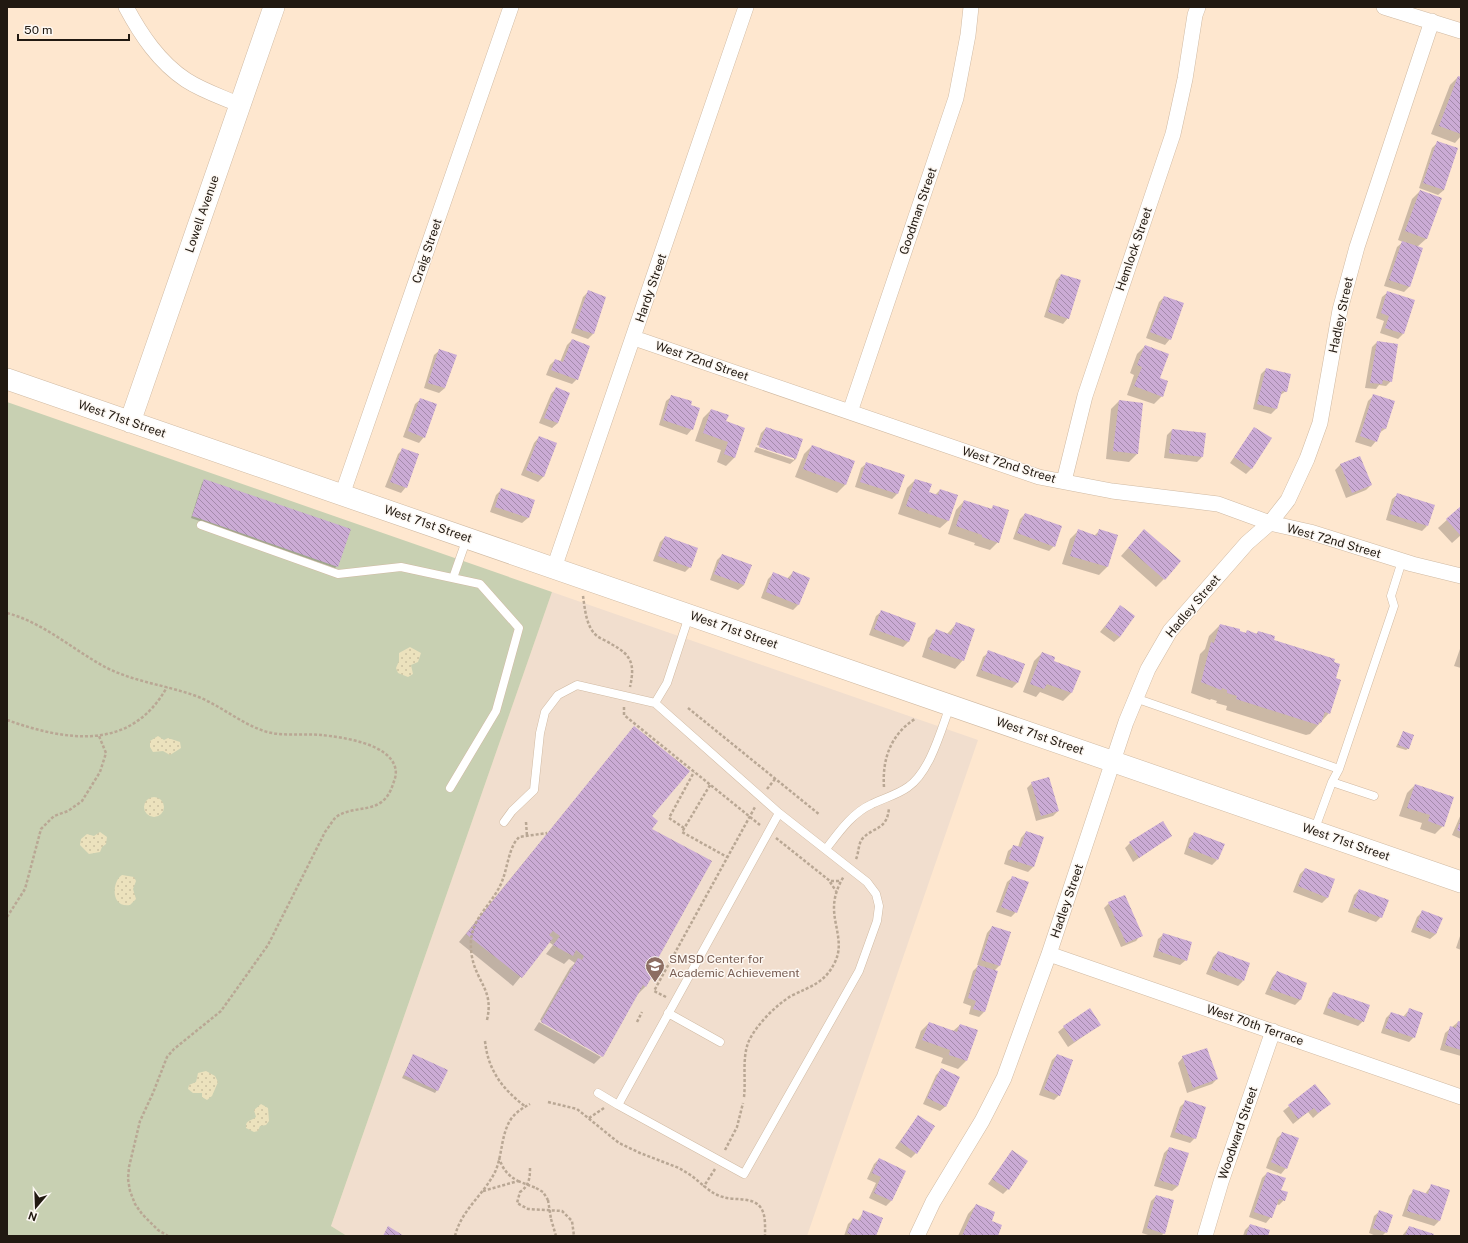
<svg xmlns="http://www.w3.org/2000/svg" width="1468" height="1243" viewBox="0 0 1468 1243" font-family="'Public Sans',sans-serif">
  <defs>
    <pattern id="sand-dots" width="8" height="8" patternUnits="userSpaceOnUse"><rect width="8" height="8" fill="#ece2bd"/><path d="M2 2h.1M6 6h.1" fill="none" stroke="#cac1a1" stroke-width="1.8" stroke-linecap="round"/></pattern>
    <pattern id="building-back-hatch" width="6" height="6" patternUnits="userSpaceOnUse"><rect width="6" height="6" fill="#cbabd5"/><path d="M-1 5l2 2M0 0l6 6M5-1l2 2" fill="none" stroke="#a48aab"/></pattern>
  </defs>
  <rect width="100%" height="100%" fill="#fee7cf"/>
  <!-- education -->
  <path fill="#f1dece" d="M552 592 978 740 807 1236H347L331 1226Z"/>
  <!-- grass -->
  <path fill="#c8d0b2" d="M7 402 552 592 331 1226 347 1236H7Z"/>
  <!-- sand -->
  <path fill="url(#sand-dots)" d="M410 647 421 653 418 662 411 665 413 674 408 677 398 673 396 668 399 661V653Z
    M158 736 164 740 168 738 180 742 181 748 170 755 163 751 153 752 150 747V741Z
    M144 807a10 10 0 1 1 20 0a10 10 0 1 1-20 0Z
    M100 832 107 837 106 844 102 847 100 852 89 854 80 845 81 839 87 834 94 836Z
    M122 875 134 877 136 881 133 889 136 899 130 905C110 908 112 881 122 875Z
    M206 1071 215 1076 218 1082 212 1096 207 1100 202 1097V1093H193L188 1089 189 1085 196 1082 198 1073Z
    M261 1104 268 1108 269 1121 266 1125 260 1126 258 1131 254 1132 246 1128C245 1120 251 1121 256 1117L254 1110Z"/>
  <!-- shadow -->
  <path fill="#0003" d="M1458 77 1461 78V136L1455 143 1431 134 1450 85Z
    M1438 142 1444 190 1438 195 1419 188 1432 148Z
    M1420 191 1440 199 1426 239 1417 247 1421 248 1409 287 1404 292 1384 286 1397 247 1403 242 1398 240 1412 199Z
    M1061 275 1068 318 1063 324 1044 317 1056 280Z
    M588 292 605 297 593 334 588 339 571 333 583 297Z
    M1388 292 1403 334 1398 339 1380 333 1384 321 1376 318 1382 297Z
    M1164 297 1170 339 1165 345 1146 338 1159 302Z
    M572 340 577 379 572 384 546 375 550 365 555 360 560 362 567 345Z
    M1377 342 1391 381 1386 386 1379 385 1376 389 1365 388 1372 347Z
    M1145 346 1159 379 1162 396 1154 404 1127 395 1134 375 1130 373 1137 354Z
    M440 350 445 388 439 393 424 388 434 355Z
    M1266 369 1286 391 1279 396 1276 409 1271 414 1253 409 1261 374Z
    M556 388 558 423 552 428 539 423 551 394Z
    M672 396 692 429 687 435 659 425 666 401Z
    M1373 396 1385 429 1379 433 1376 441 1371 447 1355 442 1368 401Z
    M421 399 424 437 419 443 403 437 415 404Z
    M1119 401 1137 454 1129 462 1106 459 1111 409Z
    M711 410 725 422 744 429 734 458 726 466 717 462 721 450 695 441 703 418Z
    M766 428 796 459 790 464 754 452 756 447 794 460V457L757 445 761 433Z
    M1254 428 1252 468 1246 474 1230 463Z
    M1172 430 1202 457 1197 462 1164 458 1167 435Z
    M539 437 555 444 543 477 538 482 521 475 534 443Z
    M812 446 845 485 837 493 795 477 804 454Z
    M403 449 406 487 401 493 385 487 398 454Z
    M1359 457 1371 485 1366 490 1346 498 1335 470 1340 465Z
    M867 463 904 475 897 494 892 499 855 487 861 468Z
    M204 480 337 566 335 568 191 518 202 483Z
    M915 480 928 493 935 495 940 490 949 520 940 528 898 514 907 488Z
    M501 490 534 501 528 518 522 523 490 512 496 495Z
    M1398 494 1427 526 1422 531 1386 520 1392 499Z
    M964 501 990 510 994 506 998 542 990 550 974 545 975 543 948 534 956 510Z
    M1461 507V535L1452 543 1438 528Z
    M1025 514 1054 546 1049 551 1013 539 1020 519Z
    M1100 530 1107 567 1099 575 1062 564 1070 539 1078 531 1094 536Z
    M665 537 690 567 685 572 653 561 660 542Z
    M1136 539 1164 579 1156 587 1121 556Z
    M722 555 744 585 738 590 710 580 717 560Z
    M793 572 799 604 793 610 761 598 768 579 773 574 787 579Z
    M1120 607V637L1114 642 1100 632Z
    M882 611 915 623 908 642 903 647 869 635 876 616Z
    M956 624 963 660 955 669 922 657 928 638 937 630 947 634Z
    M1220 625 1245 634 1247 631 1256 634 1258 632 1335 679 1329 713 1310 734 1306 735 1226 710 1227 706 1216 703 1217 701 1211 699 1210 700 1191 693 1200 654 1205 649 1209 636Z
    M1461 646V668L1454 666Z
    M989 652 1024 664 1017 683 1012 688 976 676 983 657Z
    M1042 653 1053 662 1071 693 1063 701 1040 692 1036 697 1023 692 1034 661Z
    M634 727 651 817 650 971 653 973 645 987 637 995 602 1056 594 1064 534 1030 539 1022 601 1057V1055L540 1020 570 968 575 963 569 959 564 964 546 954 553 945 549 942 513 986 459 942Z
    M1403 732 1409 748 1406 750 1396 747Z
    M1032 783 1058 811 1053 816 1036 821 1027 788Z
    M1415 785 1443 826 1435 834 1420 829 1422 823 1399 816 1407 793Z
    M1461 814V839L1452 835Z
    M1026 832 1043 838 1033 867 1028 872 1004 864 1008 851 1014 846 1018 847 1021 838Z
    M1195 833 1217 860 1212 865 1184 854 1189 838Z
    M1171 836 1133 862 1125 848 1130 843Z
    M1305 869 1328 897 1322 903 1293 892 1300 874Z
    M1013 877 1016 912 1011 917 996 912 1007 882Z
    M1359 890 1381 917 1376 922 1348 912 1354 895Z
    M1109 903 1141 935 1136 941 1121 947 1104 908Z
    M1422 912 1441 919 1436 934 1430 939 1411 932 1417 917Z
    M992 927 1000 965 994 971 997 972 984 1012 979 1017 969 1014 971 1006 963 1003 973 971 979 965H977L987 933Z
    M1461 933V950L1456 948Z
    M1164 934 1186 960 1180 965 1153 957 1158 939Z
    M1218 952 1243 981 1238 986 1206 974 1213 957Z
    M1277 972 1306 983 1300 1000 1295 1005 1265 994 1272 978Z
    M1334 993 1363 1021 1358 1026 1323 1014 1329 998Z
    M1409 1010 1414 1037 1409 1042 1381 1033 1386 1018 1391 1013 1403 1017Z
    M1458 1022 1461 1023V1056L1440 1050 1445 1033Z
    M929 1023 953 1031 960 1025 977 1031 966 1061 958 1069 941 1063 943 1058 915 1048 921 1031Z
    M1100 1025 1068 1047 1058 1032 1064 1027Z
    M413 1055 437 1090 435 1093 402 1078Z
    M1057 1055 1059 1095 1054 1100 1039 1095 1052 1060Z
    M1183 1057 1217 1079 1212 1084 1187 1093 1178 1063Z
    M941 1070 946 1106 940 1111 923 1104 936 1075Z
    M1315 1086 1329 1104 1313 1118 1308 1112 1293 1124 1283 1111Z
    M1185 1102 1195 1138 1190 1143 1170 1137 1180 1107Z
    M918 1116 916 1153 911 1158 895 1148Z
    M1283 1133 1286 1168 1281 1174 1266 1168 1277 1138Z
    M1169 1148 1187 1154 1178 1186 1172 1191 1154 1186 1164 1153Z
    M1012 1151 1008 1189 1003 1194 988 1184Z
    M879 1159 905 1171 891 1201 886 1206 869 1198 876 1183 867 1179 874 1164Z
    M1267 1173 1284 1200 1279 1205 1276 1204 1271 1217 1266 1223 1249 1217 1262 1178Z
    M1431 1186 1439 1221 1434 1226 1402 1216 1409 1196 1414 1190 1425 1194Z
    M1156 1196 1164 1233 1161 1236H1151L1142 1233 1151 1201Z
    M976 1205 990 1222 997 1236H958L968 1214Z
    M1380 1211 1386 1232 1382 1236H1376L1369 1233 1374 1216Z
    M864 1212 875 1236H844L848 1224 853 1219 857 1221Z
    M1250 1225 1267 1236H1243L1245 1230Z
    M1409 1227 1432 1236H1402Z"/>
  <!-- building -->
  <path fill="url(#building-back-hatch)" d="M1458 76 1461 77V134L1439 126Z
    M1437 141 1458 148 1444 190 1423 183Z
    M1420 190 1442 198 1427 239 1405 231Z
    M1402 241 1423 248 1410 287 1389 280Z
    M1061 274 1081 280 1069 319 1048 312Z
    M588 290 606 297 594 334 575 328Z
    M1387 291 1415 300 1404 334 1385 328 1389 316 1381 313Z
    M1164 296 1184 303 1171 340 1150 332Z
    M572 339 590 346 578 380 551 370 555 359 563 362Z
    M1377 341 1398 344 1392 382 1383 380 1382 384 1370 383Z
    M1145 345 1169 354 1160 378 1168 381 1163 397 1134 386 1142 367 1137 365Z
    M439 349 457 355 445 388 428 383Z
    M1266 368 1291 374 1287 392 1282 391 1277 409 1257 404Z
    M556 387 570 393 558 423 544 418Z
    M1373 394 1395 401 1386 429 1382 428 1377 442 1360 436Z
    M671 395 692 401 691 405 700 408 693 430 663 420Z
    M420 398 437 404 425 438 408 431Z
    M1119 400 1143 403 1138 454 1113 451Z
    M711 409 729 415 726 421 745 428 735 458 724 454 728 442 703 433Z
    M766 427 803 439 796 459 759 447Z
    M1254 427 1272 438 1252 469 1234 457Z
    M1172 429 1206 433 1203 457 1169 453Z
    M539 436 557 443 544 477 526 470Z
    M812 445 855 461 846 485 803 469Z
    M402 448 419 454 407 488 390 482Z
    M1360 456 1372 485 1352 493 1340 464Z
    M866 462 905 475 898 494 860 482Z
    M204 479 351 529 338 567 192 516Z
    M915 479 932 484 929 492 938 495 940 489 958 495 949 521 906 506Z
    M501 488 535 500 529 518 495 507Z
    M1397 493 1435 505 1428 526 1390 514Z
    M964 500 992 509 993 505 1009 510 999 543 982 537V535L956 526Z
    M1461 506V536L1446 519Z
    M1025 513 1062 526 1055 547 1017 533Z
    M1078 529 1097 536 1099 529 1118 535 1108 567 1070 556Z
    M1144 529 1181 561 1165 580 1128 548Z
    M665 536 698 548 691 568 658 556Z
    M722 554 752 565 744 585 714 574Z
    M793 571 810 578 799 605 766 592 773 572 790 579Z
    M1120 605 1135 616 1120 637 1105 627Z
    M881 610 916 623 909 642 874 629Z
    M956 622 975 629 964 661 929 649 936 629 951 635Z
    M1220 624 1240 629V631L1246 633 1247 630 1257 634 1258 631 1275 636 1274 640 1335 659 1334 662 1340 664 1336 678 1341 680 1330 714 1325 712 1321 723 1319 722 1318 725 1236 699 1237 696 1227 693V690L1222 688 1221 690 1201 682 1211 642 1214 643Z
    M988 650 1025 664 1018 683 981 670Z
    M1042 652 1055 657 1054 661 1081 671 1072 693 1047 684 1044 689 1030 684Z
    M634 726 690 771 652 816 658 821 652 829 712 861 651 971 654 973 646 987 643 985 603 1057 541 1022 578 958 582 960 584 956 576 950 573 956 553 945 560 936 553 931 549 935 553 938 522 978 466 934Z
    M1403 731 1414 735 1409 749 1398 745Z
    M1049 777 1059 811 1041 816 1031 782Z
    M1415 784 1454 797 1444 827 1428 821 1430 815 1407 808Z
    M1461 819V832L1457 830Z
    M1163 821 1172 836 1139 858 1129 842Z
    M1026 831 1044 837 1034 867 1009 859 1013 845 1021 847Z
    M1194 832 1225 844 1218 860 1188 848Z
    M1305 868 1335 879 1328 898 1298 886Z
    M1012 876 1029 882 1017 913 1001 907Z
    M1359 889 1389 900 1382 918 1353 907Z
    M1125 895 1143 936 1126 943 1108 902Z
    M1422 910 1443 918 1436 934 1416 927Z
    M992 926 1011 932 1000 966 981 960Z
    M1163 933 1192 942 1187 961 1158 951Z
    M1218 951 1250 963 1244 981 1211 969Z
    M978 965 998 971 985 1012 973 1009 976 1001 968 998Z
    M1277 971 1307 983 1301 1000 1270 989Z
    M1333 992 1370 1005 1364 1022 1327 1008Z
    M1090 1008 1101 1025 1074 1042 1063 1026Z
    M1409 1008 1423 1013 1415 1038 1385 1028 1391 1012 1406 1017Z
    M1458 1021 1461 1022V1050L1445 1045 1450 1026 1456 1028Z
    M929 1022 957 1032 960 1024 978 1030 967 1061 949 1055 950 1050 922 1040Z
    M1207 1048 1218 1079 1193 1088 1182 1056Z
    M413 1054 448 1070 438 1091 404 1075Z
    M1057 1054 1073 1060 1060 1096 1044 1089Z
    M941 1068 960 1077 946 1107 927 1098Z
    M1315 1084 1331 1104 1318 1113 1314 1108 1298 1119 1288 1105Z
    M1185 1100 1206 1107 1196 1139 1175 1132Z
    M918 1115 935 1126 917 1154 900 1142Z
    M1282 1132 1299 1138 1287 1169 1271 1162Z
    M1169 1147 1189 1153 1178 1186 1159 1180Z
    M1012 1150 1028 1161 1009 1190 992 1179Z
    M879 1158 906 1171 892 1201 874 1193 881 1177 872 1173Z
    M1267 1172 1286 1178 1281 1190 1288 1192 1285 1201 1279 1199 1272 1218 1254 1212Z
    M1431 1184 1450 1190 1440 1221 1407 1211 1413 1189 1428 1194Z
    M1156 1195 1174 1200 1165 1234 1147 1228Z
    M976 1204 995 1212 992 1221 1002 1225 998 1236H962Z
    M863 1210 883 1218 876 1236H854L847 1233 853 1218 860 1221Z
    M1379 1210 1393 1215 1387 1233 1373 1228Z
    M1250 1224 1270 1230 1268 1236H1246Z
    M388 1226 404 1236H383Z
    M1409 1226 1434 1234 1433 1236H1405Z"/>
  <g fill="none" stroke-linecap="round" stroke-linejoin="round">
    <defs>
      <path id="lane" d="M201 525 338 574 401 567 480 584 519 628 496 711 450 788
        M453 578 467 538
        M689 616 667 683 655 703 779 813
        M1135 698 1339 769 1394 606 1391 596 1402 561
        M1332 782 1374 796
        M779 813 867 882 876 894 879 906 877 921 859 971 744 1174 618 1105Z
        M504 822 512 811 534 790 540 733 545 712 558 695 577 685 655 703
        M1314 831 1332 782 1339 769
        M826 849C839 832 852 813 872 804 884 798 897 795 908 787 930 772 941 730 950 706
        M668 1013 720 1042
        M598 1093 618 1105"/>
      <path id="street" d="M126 7C141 35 159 62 186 80 203 91 222 97 240 105
        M1384 7 1461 31
        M634 338 1039 477 1112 491 1218 504 1270 523 1310 532 1412 564 1461 576
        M850 412 956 98 968 35 971 7
        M1064 481 1085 396 1173 134 1185 79 1195 15 1198 7
        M342 495 511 7
        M554 568 746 7
        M1049 954 1461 1097
        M917 1236 933 1202 982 1121 1004 1078 1049 954 1126 722 1148 669 1170 631 1247 543 1270 523 1288 500 1307 459 1320 423 1340 310 1357 247 1432 21
        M1205 1236 1221 1182 1273 1031"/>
      <path id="secondary" d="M7 379 1461 882
        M130 422 274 7"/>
    </defs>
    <!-- lane casing -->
    <use href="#lane" stroke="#d0baa3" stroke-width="9"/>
    <!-- street casing -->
    <use href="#street" stroke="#d0baa3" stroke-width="16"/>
    <!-- secondary casing -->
    <use href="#secondary" stroke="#d0baa3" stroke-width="22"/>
    <!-- path -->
    <path stroke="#b9a794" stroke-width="2.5" stroke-dasharray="3 2" stroke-linecap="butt" d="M583 596C585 609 586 627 597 636 601 639 607 641 611 644 632 655 635 664 630 687
      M7 613C44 623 72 649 105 667 134 682 166 685 196 696 220 705 240 723 264 731 282 737 301 733 321 735 341 737 388 743 395 767 397 773 395 779 393 784 383 817 356 803 336 817 332 821 329 827 325 832L268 945 221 1011 174 1049 167 1057 153 1093 140 1121 129 1167 128 1179 130 1191 135 1204 142 1214 158 1230 168 1236
      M624 707V715L760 825
      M688 708 820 815
      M7 720C66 741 131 752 167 687
      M710 785 682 832 727 857
      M884 787C882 759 891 734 915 719
      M767 789 775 779
      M526 822 527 836
      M684 828 669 818 694 772
      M776 838 830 881H841
      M856 859C859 853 858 843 863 838 875 826 887 830 889 808
      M830 882 836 891
      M7 917 25 889 41 829 54 816 68 811 82 801 100 772 106 753 99 736
      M666 997 654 991 755 807
      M487 1020C494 990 477 983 472 957 466 923 485 913 499 888 507 873 507 856 515 842L519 837 547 833
      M637 1022 642 1012
      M485 1041C488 1070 502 1089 526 1107
      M744 1097C746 1080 742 1060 748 1043 755 1026 776 1005 791 996 811 986 825 983 835 962 844 944 834 926 834 908 834 896 838 886 844 876
      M548 1102 577 1109 619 1143 640 1153 679 1168 692 1176 704 1186
      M589 1118 604 1108
      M725 1150 737 1127 743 1103
      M530 1168C530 1178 529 1186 520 1192L517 1203 528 1209 562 1211 572 1221 574 1236
      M715 1169 704 1186C710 1191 715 1195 723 1197 735 1201 753 1196 761 1208 766 1215 765 1228 765 1236
      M536 1188 543 1192 548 1200
      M483 1191 518 1181C507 1175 503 1169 499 1158
      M551 1219 556 1236
      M455 1236C461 1211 482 1196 494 1174 503 1157 500 1136 511 1119 517 1111 523 1108 530 1104"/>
    <!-- lane -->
    <use href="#lane" stroke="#fff" stroke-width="8"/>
    <!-- street -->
    <use href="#street" stroke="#fff" stroke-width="15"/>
    <!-- secondary -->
    <use href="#secondary" stroke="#fff" stroke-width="21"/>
    <!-- path-bridge -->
    <path stroke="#b9a794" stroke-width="2.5" stroke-dasharray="3 2" stroke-linecap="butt" d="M518 1181 536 1188
      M548 1200 551 1219"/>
  </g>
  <!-- icons -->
  <defs>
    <symbol id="school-pin" viewBox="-11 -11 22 30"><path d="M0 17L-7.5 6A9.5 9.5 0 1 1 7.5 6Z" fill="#8d6e63" stroke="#fdf8f3"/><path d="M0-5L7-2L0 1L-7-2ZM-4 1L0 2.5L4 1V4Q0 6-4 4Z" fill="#fff"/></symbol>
  </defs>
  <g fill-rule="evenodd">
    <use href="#school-pin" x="644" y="955" width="22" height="30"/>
  </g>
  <g text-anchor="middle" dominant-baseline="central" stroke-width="3" stroke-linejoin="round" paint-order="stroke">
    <!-- street labels -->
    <g font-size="12" fill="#211911" stroke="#fdf8f3">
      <text transform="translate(918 211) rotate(-71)">Goodman Street</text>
      <text transform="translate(202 214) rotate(-71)">Lowell Avenue</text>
      <text transform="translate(1134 249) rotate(-71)">Hemlock Street</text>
      <text transform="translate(427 251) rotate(-71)">Craig Street</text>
      <text transform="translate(651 288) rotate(-71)">Hardy Street</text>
      <text transform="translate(1341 315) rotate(-78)">Hadley Street</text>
      <text transform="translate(702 361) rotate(19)">West 72nd Street</text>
      <text transform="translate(122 419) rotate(19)">West 71st Street</text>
      <text transform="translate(1009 465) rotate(17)">West 72nd Street</text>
      <text transform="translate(428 524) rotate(19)">West 71st Street</text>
      <text transform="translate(1334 541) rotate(16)">West 72nd Street</text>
      <text transform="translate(1193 606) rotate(-50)">Hadley Street</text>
      <text transform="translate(734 630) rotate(19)">West 71st Street</text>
      <text transform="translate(1040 736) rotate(19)">West 71st Street</text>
      <text transform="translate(1346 842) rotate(19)">West 71st Street</text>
      <text transform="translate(1067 901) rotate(-71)">Hadley Street</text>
      <text transform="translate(1255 1025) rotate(19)">West 70th Terrace</text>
      <text transform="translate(1238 1133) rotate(-71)">Woodward Street</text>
    </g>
    <!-- education labels -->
    <g font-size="12" fill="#785e54" stroke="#fdf8f3" text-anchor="start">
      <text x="669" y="959">SMSD Center for<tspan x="669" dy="14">Academic Achievement</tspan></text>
    </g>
  </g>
  <!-- border -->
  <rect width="1468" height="1243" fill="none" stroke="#211911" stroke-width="16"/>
  <!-- north arrow -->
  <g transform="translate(36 1207) rotate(199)" stroke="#fdf8f3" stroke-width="3" paint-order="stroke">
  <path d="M0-3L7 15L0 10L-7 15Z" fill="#211911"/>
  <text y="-6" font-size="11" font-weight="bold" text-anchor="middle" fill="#211911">N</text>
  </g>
  <!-- scale -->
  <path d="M18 34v6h111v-6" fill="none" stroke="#211911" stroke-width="2"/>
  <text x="24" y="34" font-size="12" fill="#211911" stroke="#fdf8f3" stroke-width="3" paint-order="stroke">50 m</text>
</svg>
